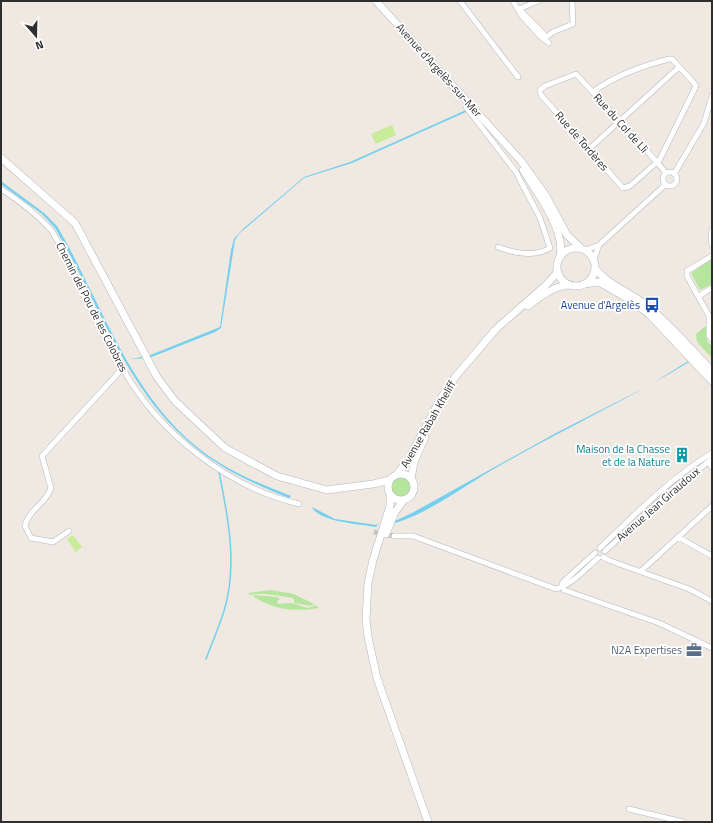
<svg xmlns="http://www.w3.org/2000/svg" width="713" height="823" viewBox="0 0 713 823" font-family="'Titillium Web',sans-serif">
  <rect width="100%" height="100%" fill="#efe9e1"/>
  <!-- green -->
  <path fill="#b6e59e" d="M712 259V284L700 290 691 273Z
    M706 326 707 341 712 346V358L697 342 696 334Z
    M391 487a10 10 0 1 1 20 0a10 10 0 1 1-20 0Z
    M271 590 294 594 314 604 311 606 295 603 293 598C281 596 263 592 250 595L248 593Z
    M254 595 277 597 280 599 277 601 278 604C283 604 286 603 291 603 299 603 306 612 315 605L319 608C295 612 273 610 253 596Z"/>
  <!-- pitch -->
  <path fill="#c9ec9a" d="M392 125 396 135 376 144 371 134Z
    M73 535 82 547 76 552 67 539Z"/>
  <!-- water -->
  <path fill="#75cff0" d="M466 110 473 112H466L352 163 304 178 240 233 235 240 221 328 215 332 149 358 130 359 148 356 220 327 231 250 234 239 244 228 304 177 350 162Z
    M1 181 44 213 57 226C102 303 129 395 202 451 228 471 260 484 291 496L289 498C259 486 227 472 201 452 127 396 100 304 55 228L42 214 1 184Z
    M693 358 694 359C631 398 564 429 499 466 468 483 428 514 395 523V521L412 513 556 433 650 385Z
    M312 507 335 519 376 525 379 523 376 527C360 524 319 522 312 507Z"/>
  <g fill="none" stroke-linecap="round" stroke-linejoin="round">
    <!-- stream -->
    <path stroke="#75cff0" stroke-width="1.5" d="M206 659C212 643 219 627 224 611 238 566 228 516 219 472"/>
    <!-- street-tunnel -->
    <path stroke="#c8c4bd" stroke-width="5" stroke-dasharray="5 2.5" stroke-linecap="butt" d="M374 532 394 536"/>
    <defs>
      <path id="street" d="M460 1 518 77
        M513 1 521 15 540 36 549 43
        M519 9 543 33 545 38
        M519 9 538 1
        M545 38 553 32 573 24 572 1
        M593 92C615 75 642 66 669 59H672L694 83 696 86 658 163
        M466 107 516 172 540 218 550 248C534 258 514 253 498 247
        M589 149 678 68
        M657 162 630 186 623 188 541 95 540 90 545 86 576 74 657 162 666 173
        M663 179a7 7 0 1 1 14 0a7 7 0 1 1-14 0Z
        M674 174 704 123 712 96
        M1 189C20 201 37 214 52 231 64 252 73 273 83 294 95 319 108 345 123 369 159 433 227 487 299 504
        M712 230 711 237 712 245
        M599 245 665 185
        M586 250 599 245 594 259
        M712 256 687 271V276L709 316V336L712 339
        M699 296 712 288
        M708 462 712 467
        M69 531 53 542 31 538 25 526C28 510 46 504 51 488L42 456 122 369
        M394 536H413L556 589C572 585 585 569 598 558
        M678 537 712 556
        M600 548C635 514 671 478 712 453
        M605 551 674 488 712 459
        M603 557 608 560 689 589 712 601
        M641 571 712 506
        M563 587 564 590 659 623 712 648
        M563 587 562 584 564 581 595 553
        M629 809 683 822"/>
      <path id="secondary" d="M376 1 521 161 546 196 567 235 581 248
        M1 158 75 223 157 377 175 401 225 448 277 476 327 490 373 484 390 480
        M523 170C536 191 566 231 560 256
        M557 267a19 19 0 1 1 38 0a19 19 0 1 1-38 0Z
        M595 268C607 285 632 293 647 306 671 325 691 349 712 371
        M584 284 599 282 630 300 649 314 712 381
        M528 306C539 297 555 285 570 285
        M388 487a13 13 0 1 1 26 0a13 13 0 1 1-26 0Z
        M397 474 407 462 441 398 456 376 496 329 547 284 556 274 557 270
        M411 479 414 462 425 437
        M390 495V506L373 560 368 583 366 619 368 637 377 678 428 822
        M386 534 395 512 404 500"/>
    </defs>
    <!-- street casing -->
    <use href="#street" stroke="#b4b7c1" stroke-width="6"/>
    <!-- secondary casing -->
    <use href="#secondary" stroke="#b4b7c1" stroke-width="8"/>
    <!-- street -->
    <use href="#street" stroke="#fff" stroke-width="5"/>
    <!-- secondary -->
    <use href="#secondary" stroke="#fff" stroke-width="7"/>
  </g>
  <!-- icons -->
  <defs>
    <symbol id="bus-bare" viewBox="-9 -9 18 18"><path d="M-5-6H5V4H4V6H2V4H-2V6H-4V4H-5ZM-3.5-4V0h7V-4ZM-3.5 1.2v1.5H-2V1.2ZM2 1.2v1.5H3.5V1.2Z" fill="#1a4fb4" stroke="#fff" stroke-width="2.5" paint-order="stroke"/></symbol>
    <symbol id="building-bare" viewBox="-9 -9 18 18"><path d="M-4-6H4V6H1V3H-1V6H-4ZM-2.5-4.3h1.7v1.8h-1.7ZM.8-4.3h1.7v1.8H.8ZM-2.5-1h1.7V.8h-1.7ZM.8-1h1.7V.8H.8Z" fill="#0f9aa8" stroke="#fff" stroke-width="2.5" paint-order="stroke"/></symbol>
    <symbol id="office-bare" viewBox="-9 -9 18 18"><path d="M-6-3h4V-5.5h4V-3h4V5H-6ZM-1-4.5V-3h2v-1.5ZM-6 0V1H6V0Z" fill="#5c6f8a" stroke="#fff" stroke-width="2.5" paint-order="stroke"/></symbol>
  </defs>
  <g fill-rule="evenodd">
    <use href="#bus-bare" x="641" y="294" width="22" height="22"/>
    <use href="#building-bare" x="671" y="444" width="22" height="22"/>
    <use href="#office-bare" x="683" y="639" width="22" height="22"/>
  </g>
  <g text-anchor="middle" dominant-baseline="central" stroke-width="3.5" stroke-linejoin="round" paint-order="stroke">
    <!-- street labels -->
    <g font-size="11" fill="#2e2e2e" stroke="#fff">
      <text transform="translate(439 70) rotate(48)">Avenue d'Argelès-sur-Mer</text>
      <text transform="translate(621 123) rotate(48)">Rue du Col de Lli</text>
      <text transform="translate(582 141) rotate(49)">Rue de Tordères</text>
      <text transform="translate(92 307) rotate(63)">Chemin del Pou de les Colobres</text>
      <text transform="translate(428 424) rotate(-60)">Avenue Rabah Kheliff</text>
      <text transform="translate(658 504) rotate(-41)">Avenue Jean Giraudoux</text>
    </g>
    <!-- transit labels -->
    <g font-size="11" fill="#164399" stroke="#fff" text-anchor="end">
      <text x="640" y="305">Avenue d'Argelès</text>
    </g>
    <!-- culture labels -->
    <g font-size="11" fill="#0d838f" stroke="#fff" text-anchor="end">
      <text x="670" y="449">Maison de la Chasse<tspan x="670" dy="13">et de la Nature</tspan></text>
    </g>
    <!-- service labels -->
    <g font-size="11" fill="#4e5e75" stroke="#fff" text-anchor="end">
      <text x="682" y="650">N2A Expertises</text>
    </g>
  </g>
  <!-- border -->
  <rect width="713" height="823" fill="none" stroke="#2e2e2e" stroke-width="4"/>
  <!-- north arrow -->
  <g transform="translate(36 36) rotate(160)" stroke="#ffffff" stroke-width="3" paint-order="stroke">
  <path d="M0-3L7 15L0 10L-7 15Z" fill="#2e2e2e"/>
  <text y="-6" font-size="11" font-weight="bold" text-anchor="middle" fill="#2e2e2e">N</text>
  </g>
</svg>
